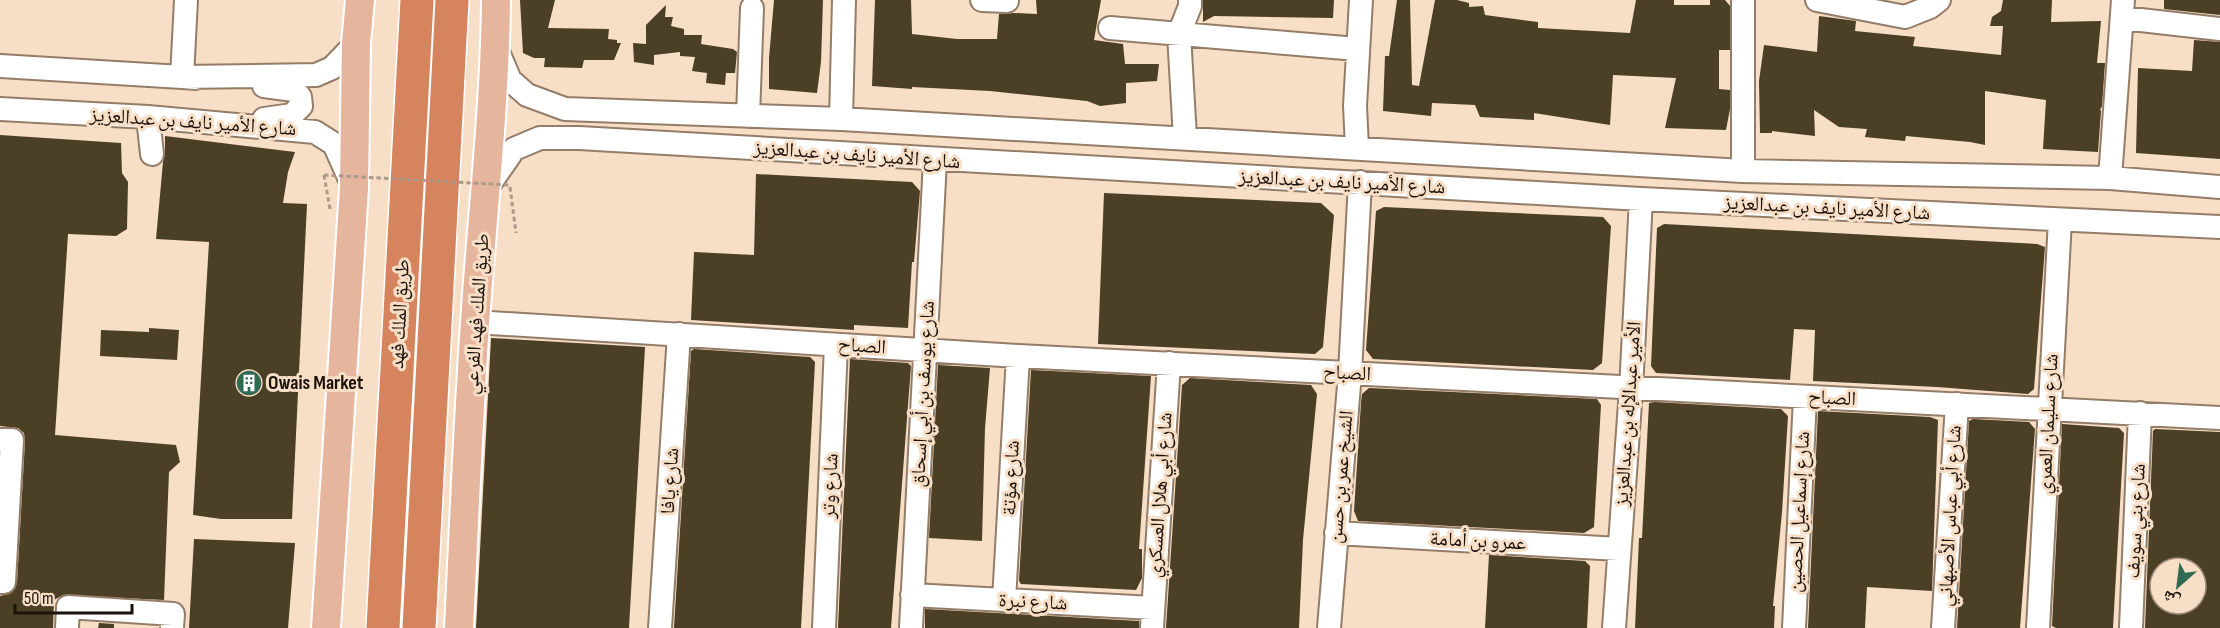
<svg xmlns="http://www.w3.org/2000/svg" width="2220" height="628" viewBox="0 0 2220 628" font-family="'Sofia Sans Condensed','Noto Naskh Arabic',sans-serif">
  <rect width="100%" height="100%" fill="#f7dec6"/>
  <!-- building -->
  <path fill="#4b3f26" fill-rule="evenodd" d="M520 0H555L548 28 609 29 608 39 617 40V43H621L614 60H584L582 68 544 67 545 58H534L523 53Z
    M774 0H823L821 62 817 93 769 89V58Z
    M875 0H911L912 34 957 39H997L999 14 1014 13 1037 14 1036 0H1101L1094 40 1123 44 1125 64H1159L1157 81 1126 83V103L1100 106 1087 101 990 91 912 87V89L872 86Z
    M1203 0H1334L1333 18 1214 16 1203 22Z
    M1397 0H1410L1412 85 1419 86 1435 0H1457L1469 3V7L1483 6 1485 15 1538 22V28L1630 33 1636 0H1674V5H1710V0H1725L1730 6V50H1719V89L1730 90V109L1726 130 1665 128 1676 78 1613 75 1610 125 1534 113V120L1480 117 1475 105 1432 103 1431 116 1383 111 1385 56H1389Z
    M2003 0H2052L2051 22 2101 21 2097 63H2105L2102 106 2100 110 2101 111 2098 152 2043 149 2046 100 1985 91V145L1970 142 1906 136 1905 141 1865 137 1867 129 1839 127 1814 110 1815 136 1772 131V133H1760L1759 81 1764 45 1817 52 1819 16 1856 21 1855 31 1915 37 1913 46 2001 55 2003 26H1990L1992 17 2001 11Z
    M2164 0H2220V15L2164 9Z
    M666 5 665 17H673L671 26 684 29V35H702L701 44 733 49 737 52 735 73H726L725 85 706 83 707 73 692 71 695 57 680 56V52L654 55V65L634 62 633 43 646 44V25Z
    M2194 40 2220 42V159L2136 153 2138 68 2192 71Z
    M0 135 121 143 122 173 128 182 127 229 116 236 68 234 55 435 176 445 180 462 169 472 164 600 63 595 54 600 53 628H0V596L11 593 17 583 25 441 24 433 18 428 0 426Z
    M165 136 295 152 288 172 283 203 307 204 292 519H221L193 515 209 242 156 239 163 162 165 153Z
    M756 174 912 182 920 191 914 262H912L908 328 854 325V330L691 320 694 252 754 255Z
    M1104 193 1321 203 1334 215 1323 347 1315 354 1098 344Z
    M1384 207 1603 217 1611 226 1602 363 1593 370 1373 359 1366 350 1376 211Z
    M1664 224 2037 244 2045 247 2034 389 2028 394 1937 387 1813 381 1815 330 1794 329 1790 380 1656 373 1651 366 1657 228Z
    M149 328 179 330 177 360 100 356 101 330 149 332Z
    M491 338 645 347 629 628H476Z
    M694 349 810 357 815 362 801 628H674L691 351Z
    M850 359 908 363 911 366 891 628H838Z
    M938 365 990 368 985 428 982 541 929 538Z
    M1031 370 1151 376 1139 549H1142V578L1136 590 1021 584 1019 581Z
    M1190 378 1311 385 1317 394 1303 540 1299 628H1166L1182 385Z
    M1369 388 1597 399 1601 405 1594 527 1584 533 1358 521 1354 511 1361 403 1362 394Z
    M1654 402 1781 409 1788 416 1782 512 1773 606H1775L1774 628H1635L1639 538H1642L1649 403Z
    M1818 411 1930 417 1938 420 1932 591 1867 587 1865 628H1808Z
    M1973 419 2029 422 2035 429 2020 628H1957L1969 421Z
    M2062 424 2119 428 2124 433 2113 628H2056L2052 626Z
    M2155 429 2220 432V628H2145L2153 431ZM2160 568H2196V604H2160Z
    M194 539 295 543 288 628H189Z
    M1489 555 1585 561 1590 566 1587 628H1485Z
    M925 609 1139 621V628H925Z
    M99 623 114 624V628H98Z"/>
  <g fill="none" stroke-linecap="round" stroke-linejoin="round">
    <defs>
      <path id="minor" d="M186 0 182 77 196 78
        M982 0 1007 1
        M1817 0 1905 17 1930 7 1939 0
        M2123 18 2220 29
        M1110 28 1357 49
        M496 47 510 80 527 95 565 109 841 119 1743 171 2110 178 2220 187
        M0 66 182 77 316 75 332 68 356 43
        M0 109 148 117 315 132 334 144 352 184
        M748 116 752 8
        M148 117 152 154
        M264 119 292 115 301 106 300 97 294 90 264 86
        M841 119 844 0
        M1185 138 1179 34 1190 6V0
        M1357 148 1355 106 1361 0
        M1743 171V0
        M2110 178 2123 0
        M487 188 514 149 540 138H579L1641 199 2220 227
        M475 322 1018 356 2220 418
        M0 440H12L4 582H0
        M1336 533 1619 549
        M912 595 1153 608
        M1004 600 1018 356
        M67 628 68 607 173 614 172 628
        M660 628 679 334
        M824 628 836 345
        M911 628 935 160
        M1152 628 1169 363
        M1329 628 1350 373 1360 182
        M1614 628 1631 389 1641 199
        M1794 628 1805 397
        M1943 628 1957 404
        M2038 628 2060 220
        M2131 628 2140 413"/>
      <path id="major" d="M326 628 354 188 356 43 360 0
        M459 628C464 526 468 424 475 323 482 215 495 108 496 0"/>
      <path id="highway" d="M383 628 417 0
        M419 628 452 0"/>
    </defs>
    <!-- minor casing -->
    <use href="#minor" stroke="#947d68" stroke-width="26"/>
    <!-- major casing -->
    <use href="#major" stroke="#fff" stroke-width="32"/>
    <!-- highway casing -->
    <use href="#highway" stroke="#fff" stroke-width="36"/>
    <!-- path -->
    <path stroke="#ad9987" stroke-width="3" stroke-dasharray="4.5 3" stroke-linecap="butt" d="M324 175 330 209
      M510 187 516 233"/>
    <!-- minor -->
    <use href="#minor" stroke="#fff" stroke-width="22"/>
    <!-- major -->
    <use href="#major" stroke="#e6b59e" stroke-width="28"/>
    <!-- highway -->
    <use href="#highway" stroke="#d5845e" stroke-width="33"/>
    <!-- path-bridge -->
    <path stroke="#ad9987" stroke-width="3" stroke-dasharray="4.5 3" stroke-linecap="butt" d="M324 175 510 185"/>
  </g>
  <!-- icons -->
  <defs>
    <symbol id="building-disc" viewBox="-11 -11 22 22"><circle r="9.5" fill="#306a53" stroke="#f7dec6"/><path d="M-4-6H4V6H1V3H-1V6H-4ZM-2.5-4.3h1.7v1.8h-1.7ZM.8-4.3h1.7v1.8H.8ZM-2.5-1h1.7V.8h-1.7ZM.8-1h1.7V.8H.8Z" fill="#fff"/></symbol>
  </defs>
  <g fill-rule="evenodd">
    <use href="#building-disc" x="234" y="368" width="30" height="30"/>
  </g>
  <g text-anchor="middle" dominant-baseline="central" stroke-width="6" stroke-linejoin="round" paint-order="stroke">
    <!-- street labels -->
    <g font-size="20" fill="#1b120a" stroke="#f7dec6">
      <text transform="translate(193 122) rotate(4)">شارع الأمير نايف بن عبدالعزيز</text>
      <text transform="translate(857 155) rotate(4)">شارع الأمير نايف بن عبدالعزيز</text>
      <text transform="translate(1342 182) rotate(3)">شارع الأمير نايف بن عبدالعزيز</text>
      <text transform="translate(1827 208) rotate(3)">شارع الأمير نايف بن عبدالعزيز</text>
      <text transform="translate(400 314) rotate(-87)">طريق الملك فهد</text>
      <text transform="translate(477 314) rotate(-86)">طريق الملك فهد الفرعي</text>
      <text transform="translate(862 346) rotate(4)">الصباح</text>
      <text transform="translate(1347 373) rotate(3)">الصباح</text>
      <text transform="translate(923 394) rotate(-87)">شارع يوسف بن أبي إسحاق</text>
      <text transform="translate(1832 398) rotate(3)">الصباح</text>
      <text transform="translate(1628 414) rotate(-86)">الأمير عبدالإله بن عبدالعزيز</text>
      <text transform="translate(2048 424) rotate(-87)">شارع سليمان العمري</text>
      <text transform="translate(1341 477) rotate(-85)">الشيخ عمر بن حسن</text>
      <text transform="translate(1011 478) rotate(-87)">شارع مؤتة</text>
      <text transform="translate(670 481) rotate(-86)">شارع يافا</text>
      <text transform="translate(830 486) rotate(-87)">شارع وتر</text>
      <text transform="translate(1160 495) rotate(-86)">شارع أبي هلال العسكري</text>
      <text transform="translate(1799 512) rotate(-87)">شارع إسماعيل الحصين</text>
      <text transform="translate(1950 516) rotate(-87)">شارع أبي عباس الأصبهاني</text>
      <text transform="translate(2136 521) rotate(-87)">شارع بني سويف</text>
      <text transform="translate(1478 541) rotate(3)">عمرو بن أمامة</text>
      <text transform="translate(1033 602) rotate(3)">شارع نبرة</text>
    </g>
    <!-- poi labels -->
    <g font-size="20" font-weight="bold" fill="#1b120a" stroke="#f7dec6" text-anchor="start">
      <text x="268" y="383">Owais Market</text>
    </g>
  </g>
  <!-- north arrow -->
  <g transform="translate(2178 586) rotate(208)"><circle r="28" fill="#f7dec6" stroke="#9f8c7b" stroke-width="1.5"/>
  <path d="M0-4.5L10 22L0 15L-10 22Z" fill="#306a53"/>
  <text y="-9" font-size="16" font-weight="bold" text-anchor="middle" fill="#1b120a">ش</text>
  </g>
  <!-- scale -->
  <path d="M15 604v9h117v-9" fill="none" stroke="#1b120a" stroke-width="3"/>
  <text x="24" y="604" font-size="18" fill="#1b120a" stroke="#f7dec6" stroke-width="4.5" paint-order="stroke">50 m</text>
</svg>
